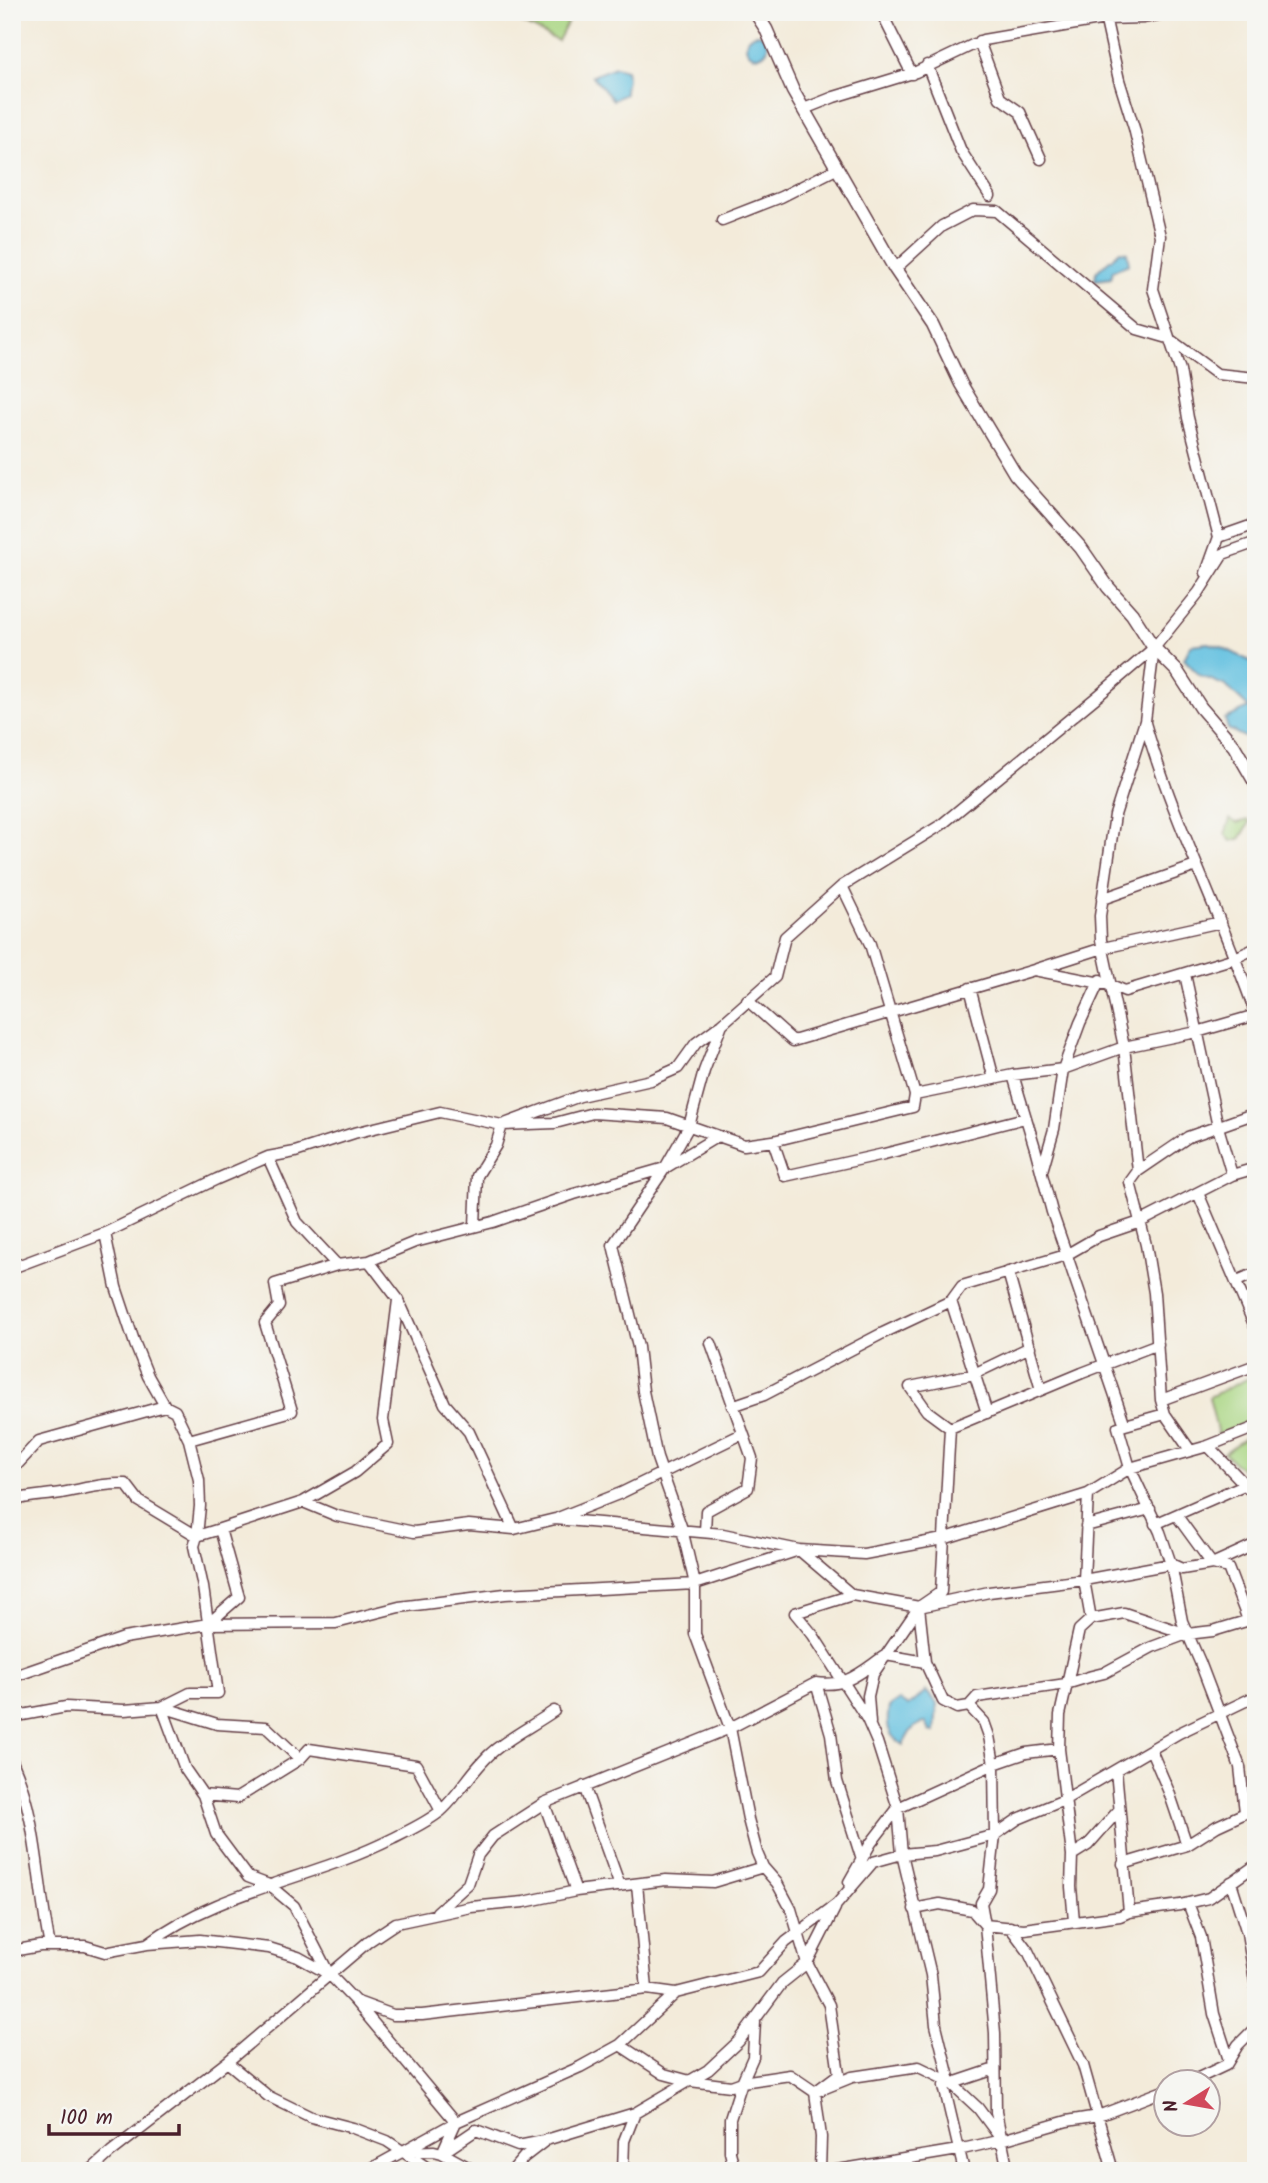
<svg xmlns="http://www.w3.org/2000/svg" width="1268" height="2183" viewBox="0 0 1268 2183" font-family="Kalam,sans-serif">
  <rect width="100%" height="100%" fill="#f6f6f2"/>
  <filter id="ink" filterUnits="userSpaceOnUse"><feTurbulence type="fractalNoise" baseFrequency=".0143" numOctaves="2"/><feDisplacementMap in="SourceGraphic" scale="14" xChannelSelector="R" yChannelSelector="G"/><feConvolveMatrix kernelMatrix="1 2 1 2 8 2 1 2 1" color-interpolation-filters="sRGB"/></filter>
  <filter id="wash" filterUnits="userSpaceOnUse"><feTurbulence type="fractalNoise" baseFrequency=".00686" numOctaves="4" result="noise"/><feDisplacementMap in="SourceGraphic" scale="28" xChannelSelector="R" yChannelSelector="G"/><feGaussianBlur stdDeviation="1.57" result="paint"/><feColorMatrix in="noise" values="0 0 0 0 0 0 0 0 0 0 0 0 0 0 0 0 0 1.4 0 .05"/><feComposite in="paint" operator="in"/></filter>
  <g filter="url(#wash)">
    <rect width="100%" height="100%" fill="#f3ebda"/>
    <!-- green -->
    <path fill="#a8d581" stroke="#797a56" stroke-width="2" d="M501 12H573L558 41Z
      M1230 819 1237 823 1247 820 1250 822 1240 839 1231 841 1225 834Z
      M1249 1378 1256 1391V1419L1218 1435 1209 1397Z
      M1256 1430V1482L1224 1453Z"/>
    <!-- water -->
    <path fill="#61c0e0" stroke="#567086" stroke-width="2" d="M746 45a11 11 0 1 1 22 0a11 11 0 1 1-22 0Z
      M615 67 626 70C629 83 624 84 625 94L613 100 592 76Z
      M1120 251 1127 252 1129 264 1113 270 1111 278 1095 280 1096 272Z
      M1208 643 1222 647 1256 664V743L1228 729 1225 719 1249 708 1226 686 1199 675 1184 659 1191 645Z
      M926 1691 937 1704 935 1732 930 1731 926 1723C912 1724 909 1734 903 1745 887 1736 886 1724 889 1707L899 1700 908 1706Z"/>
  </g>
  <g filter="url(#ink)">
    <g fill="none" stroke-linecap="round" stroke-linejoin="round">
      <defs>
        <path id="minor" d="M881 12 912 74
          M1104 12 1119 80 1134 128 1160 236 1153 289 1180 370 1188 418 1219 537
          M979 41 1000 98 1020 112 1041 159
          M927 65 961 151 990 196
          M804 109 834 97 916 72 983 40 1105 19 1144 18 1174 12
          M722 220 781 197 838 168
          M895 269 942 226 973 210 997 211 1137 329 1168 338 1217 374 1256 378
          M1206 573 1219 537 1256 524
          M1154 648 1145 721 1115 815 1100 916 1101 940 1124 1047 1138 1171 1130 1182 1146 1245 1154 1293 1161 1400 1165 1414 1190 1450
          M1145 723C1174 824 1222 916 1256 1015
          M842 886 870 944 915 1095
          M1102 899 1196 866
          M1037 969 1103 948 1221 922
          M1185 974 1218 1127 1232 1175
          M970 988 994 1079
          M747 1000 793 1041 1034 970 1111 985 1125 991 1235 958 1256 948
          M1013 1075 1035 1148 1052 1212 1125 1425
          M718 1136 665 1168 613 1245 638 1347 643 1391 657 1458 682 1529 695 1584V1634L730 1728 748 1819 757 1853 763 1867 777 1883 791 1909 807 1963 829 2005 839 2074 815 2092 821 2137 820 2171
          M773 1141 785 1176 884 1154 1025 1118
          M268 1157 297 1222 337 1265
          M1042 1171 1054 1129 1063 1069 1080 1023 1100 980
          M1138 1171 1188 1137 1256 1113
          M1198 1193 1256 1329
          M475 1226 477 1176 496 1145 502 1125 580 1096 651 1080 678 1068 696 1043 722 1024 775 977 785 937 842 886 941 825 1099 695 1154 648 1199 592 1223 554 1251 544 1256 545
          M105 1233 116 1287 135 1344 148 1376 165 1406 175 1411 189 1440
          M369 1261 415 1242 493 1222 574 1194 665 1168 689 1126 704 1071 722 1024
          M12 1268 105 1233 217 1179 268 1157 295 1152 354 1133 440 1112 502 1125 555 1123 593 1113 667 1118 744 1145 773 1141 913 1107 915 1095 1013 1075 1063 1069 1124 1047 1197 1032 1256 1015
          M1008 1272 1041 1390
          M1237 1281 1256 1273
          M951 1301 987 1413
          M1161 1400 1256 1365
          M732 1406 764 1395 883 1333 951 1301 962 1286 1066 1255 1099 1236 1140 1222 1232 1175 1256 1168
          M1165 1414 1118 1427 1130 1468 1160 1532 1171 1564 1182 1621 1200 1662 1240 1767 1245 1812
          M950 1428 941 1592 919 1607 925 1662 943 1701 957 1708 969 1706 984 1722 989 1736 994 1764 995 1835 989 1889 981 1903 985 1925 995 2033 996 2112 1008 2171
          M950 1428 1082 1373 1158 1344
          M950 1428 927 1411 910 1387 974 1374 1030 1347
          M1208 1446 1256 1496
          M12 1470 39 1441 165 1406
          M1088 1494 1084 1580 1091 1619 1124 1613 1187 1634
          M12 1501C29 1495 44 1496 61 1493 84 1489 103 1483 126 1484L139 1501 197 1536 220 1529
          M303 1502 337 1516 414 1532 469 1525 514 1529 555 1519 723 1534 799 1550 852 1595 919 1607 989 1592 1084 1580 1171 1564 1182 1569 1212 1564 1256 1544
          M1177 1516 1212 1564 1228 1568 1248 1620
          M558 1518 621 1493 742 1434
          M1155 1524 1244 1485
          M1086 1526 1150 1509
          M705 1532 706 1511 748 1488 752 1458 711 1343
          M852 1595 795 1613 813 1635 867 1719 877 1742 898 1808 902 1854 931 1975 936 2025 950 2082
          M208 1624 239 1597 220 1529 303 1502 355 1472 388 1444 383 1420 398 1300
          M12 1677 124 1638 208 1624 336 1623 399 1607 505 1594 695 1584 799 1550 864 1554 943 1539 1088 1494 1130 1468 1208 1446 1256 1427
          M816 1683 831 1734 837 1781 862 1860
          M969 1706 977 1697 1066 1684 1092 1676 1104 1673 1152 1647 1187 1634 1213 1631 1256 1618
          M162 1707 190 1693H218L203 1587 194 1546 197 1536 200 1506 199 1480 189 1440 292 1411 265 1323 279 1306 275 1284 337 1265 369 1261 398 1299 445 1404 469 1432 514 1529
          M162 1707 185 1769 203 1795 216 1834 248 1877 269 1885 294 1906 329 1974
          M12 1717 66 1707 124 1710 162 1707 217 1724 266 1727 300 1759 309 1749 416 1765 441 1811
          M870 1723 868 1696 873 1674 919 1607
          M1151 1750 1169 1792 1187 1845
          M12 1761C38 1818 37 1885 50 1946
          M1116 1770 1129 1912
          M584 1786 620 1886
          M203 1795 237 1798 300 1759
          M544 1803 576 1891
          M1072 1855 1059 1749 1060 1715 1079 1630 1091 1619
          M1123 1864 1187 1845 1217 1826 1256 1808
          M849 1882 871 1843 898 1808 994 1764 1026 1753 1059 1749
          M1231 1882 1247 1933 1256 1987
          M637 1884 647 1989
          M1188 1903 1201 1937 1214 2014 1229 2060
          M914 1909 940 1904 972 1910 985 1925 1024 1929 1120 1916 1129 1912 1180 1905 1209 1898 1256 1865
          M437 1912 468 1884 478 1855 493 1836 544 1803 730 1728 816 1683C847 1688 862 1671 886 1655L925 1662
          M1074 1921 1071 1887 1072 1855 1088 1845 1118 1811
          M1010 1927 1028 1951 1083 2065 1113 2171
          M147 1944C219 1890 313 1879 392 1839 408 1831 430 1821 443 1809 462 1791 475 1765 496 1749 514 1735 535 1724 554 1711
          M12 1951 40 1946H85L105 1952 147 1944 200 1940 269 1948 298 1957 329 1974 355 2001 393 2015H422L647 1989 676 1993 759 1972 786 1942 837 1904 873 1862 902 1854 935 1851 995 1835 1018 1819 1064 1800 1179 1733 1256 1696
          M355 2001 456 2122 442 2153 475 2171
          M620 2045 664 2074 690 2081 731 2086 742 2082 790 2075 815 2092 852 2077 919 2067 950 2082 978 2108 998 2135
          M227 2062 268 2096 311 2117 353 2128 387 2141 432 2171
          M1190 2082 1226 2065 1238 2045 1256 2027
          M406 2152 434 2151 442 2153 476 2130 518 2146 544 2141
          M90 2171 111 2152 227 2062 369 1941 396 1923 471 1907 524 1902 576 1891 666 1880 713 1882 763 1867
          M367 2171 456 2122 580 2067 620 2045 676 1993
          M512 2171 524 2157 546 2140 635 2113 708 2070 739 2041 782 1983 807 1963 835 1908
          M623 2171 624 2141 635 2113
          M735 2171 730 2152V2119L742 2082 753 2057 755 2022
          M832 2171 958 2150 1002 2140 1067 2121 1098 2116 1166 2090
          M964 2171 944 2086 995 2069"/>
        <path id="tertiary" d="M755 12 766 29 793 91 895 269 933 325 961 384 1015 474 1081 548 1108 587 1132 614 1154 648 1177 671 1201 708 1234 746 1256 784"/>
      </defs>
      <!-- minor casing -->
      <use href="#minor" stroke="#633e45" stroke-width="13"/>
      <!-- tertiary casing -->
      <use href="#tertiary" stroke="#633e45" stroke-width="15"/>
      <!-- minor -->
      <use href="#minor" stroke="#fff" stroke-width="10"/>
      <!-- tertiary -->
      <use href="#tertiary" stroke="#fff" stroke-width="12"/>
    </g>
  </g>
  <!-- margin -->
  <rect width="1268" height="2183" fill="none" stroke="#f6f6f2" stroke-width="42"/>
  <!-- north arrow -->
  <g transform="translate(1187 2103) rotate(259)"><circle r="33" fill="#f6f6f2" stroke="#b1a0a2" stroke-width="2"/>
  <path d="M0-5L12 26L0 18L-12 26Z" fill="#d1495b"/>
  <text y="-10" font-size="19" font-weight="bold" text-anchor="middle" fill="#4a1f2b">N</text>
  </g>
  <!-- scale -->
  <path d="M49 2124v10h130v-10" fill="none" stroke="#4a1f2b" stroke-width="3.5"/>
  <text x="60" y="2124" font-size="21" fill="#4a1f2b" stroke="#f6f6f2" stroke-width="5" paint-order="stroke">100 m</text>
</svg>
